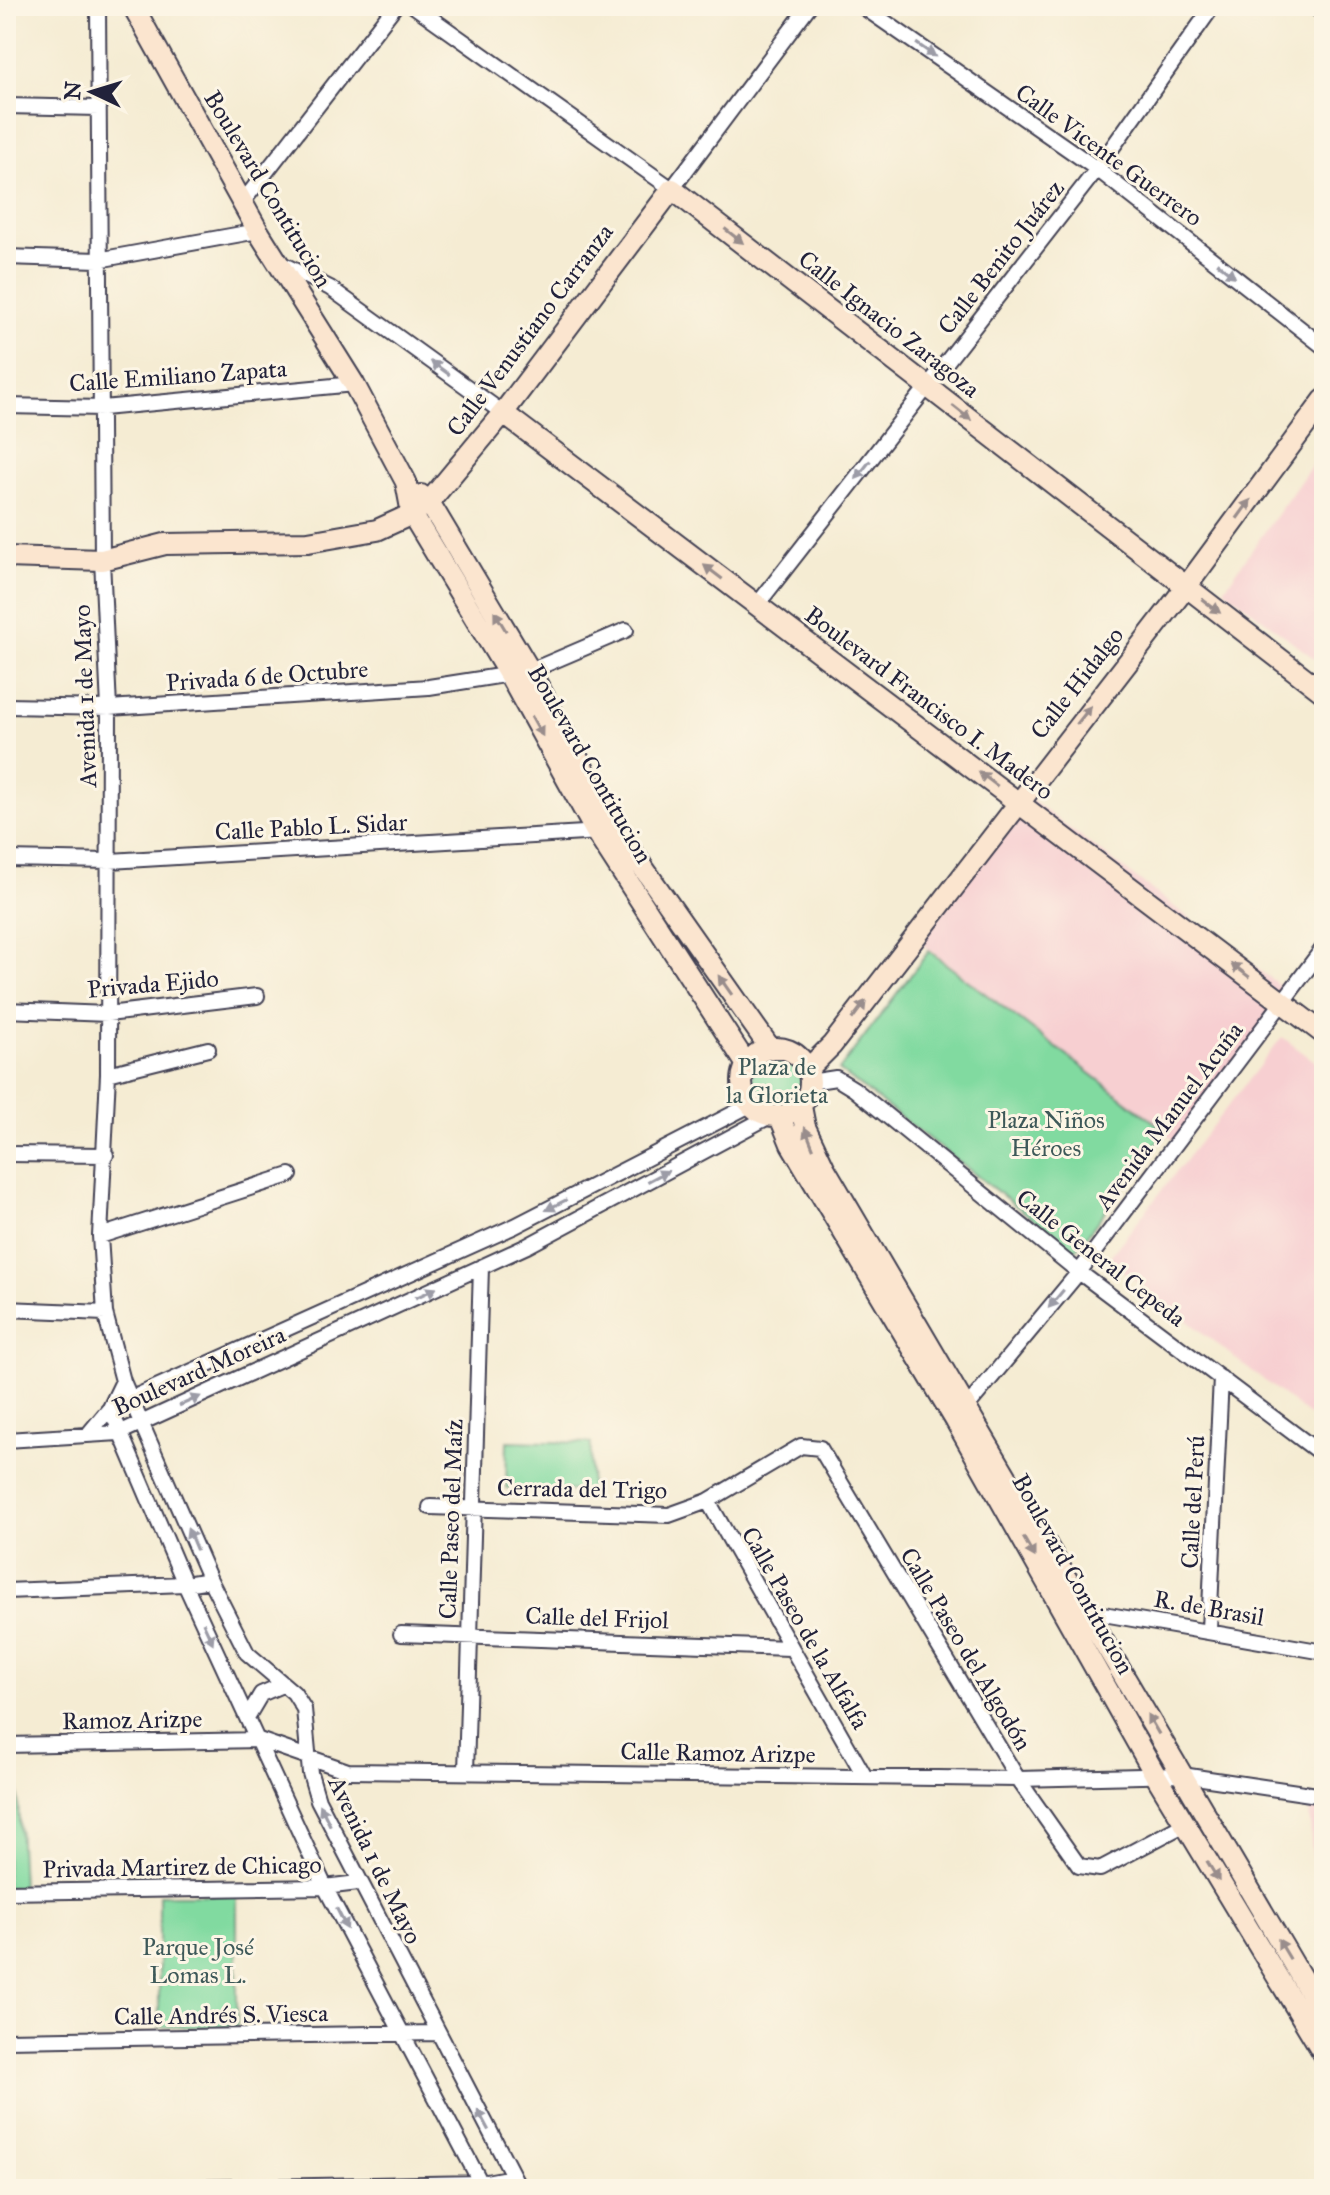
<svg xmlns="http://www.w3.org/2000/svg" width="1330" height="2195" viewBox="0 0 1330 2195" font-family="'IM FELL Great Primer',serif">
  <rect width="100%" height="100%" fill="#fcf5e5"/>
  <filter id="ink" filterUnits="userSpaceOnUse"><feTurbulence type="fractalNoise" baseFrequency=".0125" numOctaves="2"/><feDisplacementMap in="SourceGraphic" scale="16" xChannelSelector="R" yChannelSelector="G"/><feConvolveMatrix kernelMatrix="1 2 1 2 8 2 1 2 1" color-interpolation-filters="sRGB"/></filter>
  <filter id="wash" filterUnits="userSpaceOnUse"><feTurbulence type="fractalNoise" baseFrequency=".006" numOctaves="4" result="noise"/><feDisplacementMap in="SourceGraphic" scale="32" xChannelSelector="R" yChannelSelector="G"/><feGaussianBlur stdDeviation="1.8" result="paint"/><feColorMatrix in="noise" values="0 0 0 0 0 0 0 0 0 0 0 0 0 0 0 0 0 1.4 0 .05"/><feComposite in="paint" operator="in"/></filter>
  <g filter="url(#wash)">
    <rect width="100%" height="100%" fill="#f5ecd3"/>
    <!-- built -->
    <path fill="#f7cfd1" d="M1324 448V666L1224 589Z
      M1030 799 1290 993 1176 1142 920 942Z
      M1282 1037 1324 1068V1427L1108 1259Z
      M1309 1807 1324 1808V1869L1313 1870Z"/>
    <!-- park -->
    <path fill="#81daa0" stroke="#527e6e" stroke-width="2" d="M929 951 1166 1131 1075 1251 839 1070Z
      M752 1080a25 25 0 1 1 50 0a25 25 0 1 1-50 0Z
      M507 1441 591 1443 590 1491 506 1489Z
      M6 1753H16L22 1888H6Z
      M159 1895H237V2027H159Z"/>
  </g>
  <g filter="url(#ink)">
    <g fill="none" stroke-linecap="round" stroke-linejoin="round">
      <defs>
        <path id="street" d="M98 6 102 560 109 708 108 1074 100 1236 105 1313 123 1381 210 1580 247 1653 294 1693 304 1709 310 1773 318 1800 520 2189
          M414 6 672 189 809 6
          M862 6 1097 169 1324 347
          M1313 6 1324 14
          M6 106 99 108
          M242 203 395 6
          M6 257 98 260 258 231
          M282 264 330 288 503 413
          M6 406 103 408 354 384
          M757 605 1097 169 1213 6
          M6 706 109 708 429 687 530 671 626 630
          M6 859 110 861 601 832
          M6 1010 108 1014 257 996
          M108 1074 208 1049
          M810 1082 836 1078 854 1089 1079 1272 1324 1456
          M6 1154 106 1155
          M100 1236 290 1175
          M6 1309 105 1313
          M123 1381 110 1408 185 1584 325 1887 484 2189
          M961 1414 1079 1272 1324 947
          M90 1432 110 1408 515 1226 750 1105
          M6 1440 119 1433 527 1246 770 1116
          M708 1501 865 1777
          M430 1507 669 1515 708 1501 801 1446 820 1448 1018 1779 1079 1866 1100 1869 1185 1824
          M6 1591 185 1584 210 1580
          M1086 1611 1324 1652
          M1209 1629 1221 1378
          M401 1634 790 1648
          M248 1716 261 1694 282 1685
          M6 1745 259 1740 348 1771 1018 1779 1182 1775 1324 1796
          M466 1772 481 1267
          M6 1892 325 1887 358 1883
          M6 2040 437 2033
          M142 2189 481 2183 513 2177"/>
        <path id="secondary" d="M133 6 258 231 354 384 406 482 412 514 510 676 596 832 747 1065
          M503 413 1324 1034
          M421 495 429 502 530 671 618 832 770 1048
          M6 557 102 560 165 544 308 542 377 530 412 514 429 502 503 413 672 189 1324 693
          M742 1082a34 34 0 1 1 68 0a34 34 0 1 1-68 0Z
          M808 1069 832 1045 1186 587 1324 400
          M801 1106 805 1127 824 1167 1324 2016
          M780 1117 791 1144 956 1421 1156 1776 1324 2054"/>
      </defs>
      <!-- street casing -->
      <use href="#street" stroke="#424052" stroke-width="18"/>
      <!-- secondary casing -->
      <use href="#secondary" stroke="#424052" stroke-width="24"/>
      <!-- street -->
      <use href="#street" stroke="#fff" stroke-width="14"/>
      <!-- secondary -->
      <use href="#secondary" stroke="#fbe5cf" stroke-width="20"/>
    </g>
    <!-- one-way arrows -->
    <defs><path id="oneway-solid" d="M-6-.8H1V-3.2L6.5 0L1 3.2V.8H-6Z" transform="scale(2)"/></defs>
    <g fill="#9c9ca7">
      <use href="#oneway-solid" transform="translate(926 50) rotate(35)"/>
      <use href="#oneway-solid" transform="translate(1226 270) rotate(38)"/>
      <use href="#oneway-solid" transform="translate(440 368) rotate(-144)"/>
      <use href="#oneway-solid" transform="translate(863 470) rotate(128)"/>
      <use href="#oneway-solid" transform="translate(658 1176) rotate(-28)"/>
      <use href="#oneway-solid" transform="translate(556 1205) rotate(153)"/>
      <use href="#oneway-solid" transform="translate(426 1293) rotate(-25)"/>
      <use href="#oneway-solid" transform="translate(1056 1299) rotate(130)"/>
      <use href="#oneway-solid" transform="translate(190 1401) rotate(-24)"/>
      <use href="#oneway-solid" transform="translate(192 1539) rotate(-113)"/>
      <use href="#oneway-solid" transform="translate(208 1633) rotate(65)"/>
      <use href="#oneway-solid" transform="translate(325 1815) rotate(-116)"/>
      <use href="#oneway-solid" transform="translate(342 1919) rotate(63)"/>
      <use href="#oneway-solid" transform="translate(483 2120) rotate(-118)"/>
    </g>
    <g fill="#998d8c">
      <use href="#oneway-solid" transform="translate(734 236) rotate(38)"/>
      <use href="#oneway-solid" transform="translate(962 413) rotate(38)"/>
      <use href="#oneway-solid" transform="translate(1244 509) rotate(-54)"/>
      <use href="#oneway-solid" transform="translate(713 572) rotate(-143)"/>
      <use href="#oneway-solid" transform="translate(1211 606) rotate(37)"/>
      <use href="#oneway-solid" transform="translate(500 621) rotate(-121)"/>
      <use href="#oneway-solid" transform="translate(1084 715) rotate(-52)"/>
      <use href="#oneway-solid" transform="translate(537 726) rotate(61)"/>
      <use href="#oneway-solid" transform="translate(988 779) rotate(-143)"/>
      <use href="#oneway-solid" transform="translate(1240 970) rotate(-143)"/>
      <use href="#oneway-solid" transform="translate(725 985) rotate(-125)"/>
      <use href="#oneway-solid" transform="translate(859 1010) rotate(-53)"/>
      <use href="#oneway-solid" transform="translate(809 1138) rotate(-112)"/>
      <use href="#oneway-solid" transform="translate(1029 1547) rotate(60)"/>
      <use href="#oneway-solid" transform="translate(1153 1724) rotate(-120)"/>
      <use href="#oneway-solid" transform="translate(1213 1871) rotate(59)"/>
      <use href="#oneway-solid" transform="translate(1284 1949) rotate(-121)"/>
    </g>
  </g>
  <g text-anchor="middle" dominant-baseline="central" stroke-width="6" stroke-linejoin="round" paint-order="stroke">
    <!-- street labels -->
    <g font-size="24" fill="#22223b" stroke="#fcf5e5">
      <text transform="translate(1109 155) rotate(36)">Calle Vicente Guerrero</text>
      <text transform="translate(268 189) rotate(59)">Boulevard Contitucion</text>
      <text transform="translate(1001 257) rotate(-52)">Calle Benito Juárez</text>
      <text transform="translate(889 324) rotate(38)">Calle Ignacio Zaragoza</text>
      <text transform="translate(530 330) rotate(-53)">Calle Venustiano Carranza</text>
      <text transform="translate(178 376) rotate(-4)">Calle Emiliano Zapata</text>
      <text transform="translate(267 676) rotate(-4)">Privada 6 de Octubre</text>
      <text transform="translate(1077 683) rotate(-52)">Calle Hidalgo</text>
      <text transform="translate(85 696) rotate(-92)">Avenida 1 de Mayo</text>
      <text transform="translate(929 703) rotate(37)">Boulevard Francisco I. Madero</text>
      <text transform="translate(590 764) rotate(60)">Boulevard Contitucion</text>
      <text transform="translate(311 827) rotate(-3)">Calle Pablo L. Sidar</text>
      <text transform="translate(153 984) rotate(-5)">Privada Ejido</text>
      <text transform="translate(1169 1116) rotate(-53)">Avenida Manuel Acuña</text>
      <text transform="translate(1101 1258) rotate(38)">Calle General Cepeda</text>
      <text transform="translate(199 1371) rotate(-24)">Boulevard Moreira</text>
      <text transform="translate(582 1489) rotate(1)">Cerrada del Trigo</text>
      <text transform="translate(1193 1502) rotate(-87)">Calle del Perú</text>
      <text transform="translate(451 1519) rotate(-88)">Calle Paseo del Maíz</text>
      <text transform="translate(1073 1574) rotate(61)">Boulevard Contitucion</text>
      <text transform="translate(1209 1608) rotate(10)">R. de Brasil</text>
      <text transform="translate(597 1618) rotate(2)">Calle del Frijol</text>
      <text transform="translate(805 1628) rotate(60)">Calle Paseo de la Alfalfa</text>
      <text transform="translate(966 1649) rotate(59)">Calle Paseo del Algodón</text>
      <text transform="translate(132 1720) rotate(-1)">Ramoz Arizpe</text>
      <text transform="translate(718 1753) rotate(1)">Calle Ramoz Arizpe</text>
      <text transform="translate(375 1860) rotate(64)">Avenida 1 de Mayo</text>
      <text transform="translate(182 1867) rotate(-1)">Privada Martirez de Chicago</text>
      <text transform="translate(221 2015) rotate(-1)">Calle Andrés S. Viesca</text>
    </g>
    <!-- park labels -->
    <g font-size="24" fill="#3e5959" stroke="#fcf5e5">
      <text x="777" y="1067">Plaza de<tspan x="777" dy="28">la Glorieta</tspan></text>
      <text x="1046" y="1120">Plaza Niños<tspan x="1046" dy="28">Héroes</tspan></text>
      <text x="198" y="1947">Parque José<tspan x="198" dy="28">Lomas L.</tspan></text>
    </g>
  </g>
  <!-- margin -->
  <rect width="1330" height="2195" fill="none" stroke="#fcf5e5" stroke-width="32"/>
  <!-- north arrow -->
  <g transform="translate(92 92) rotate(274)" stroke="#fcf5e5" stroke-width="6" paint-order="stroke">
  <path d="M0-6L14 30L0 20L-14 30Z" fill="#22223b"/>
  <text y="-12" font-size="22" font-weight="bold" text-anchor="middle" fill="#22223b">N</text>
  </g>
</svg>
